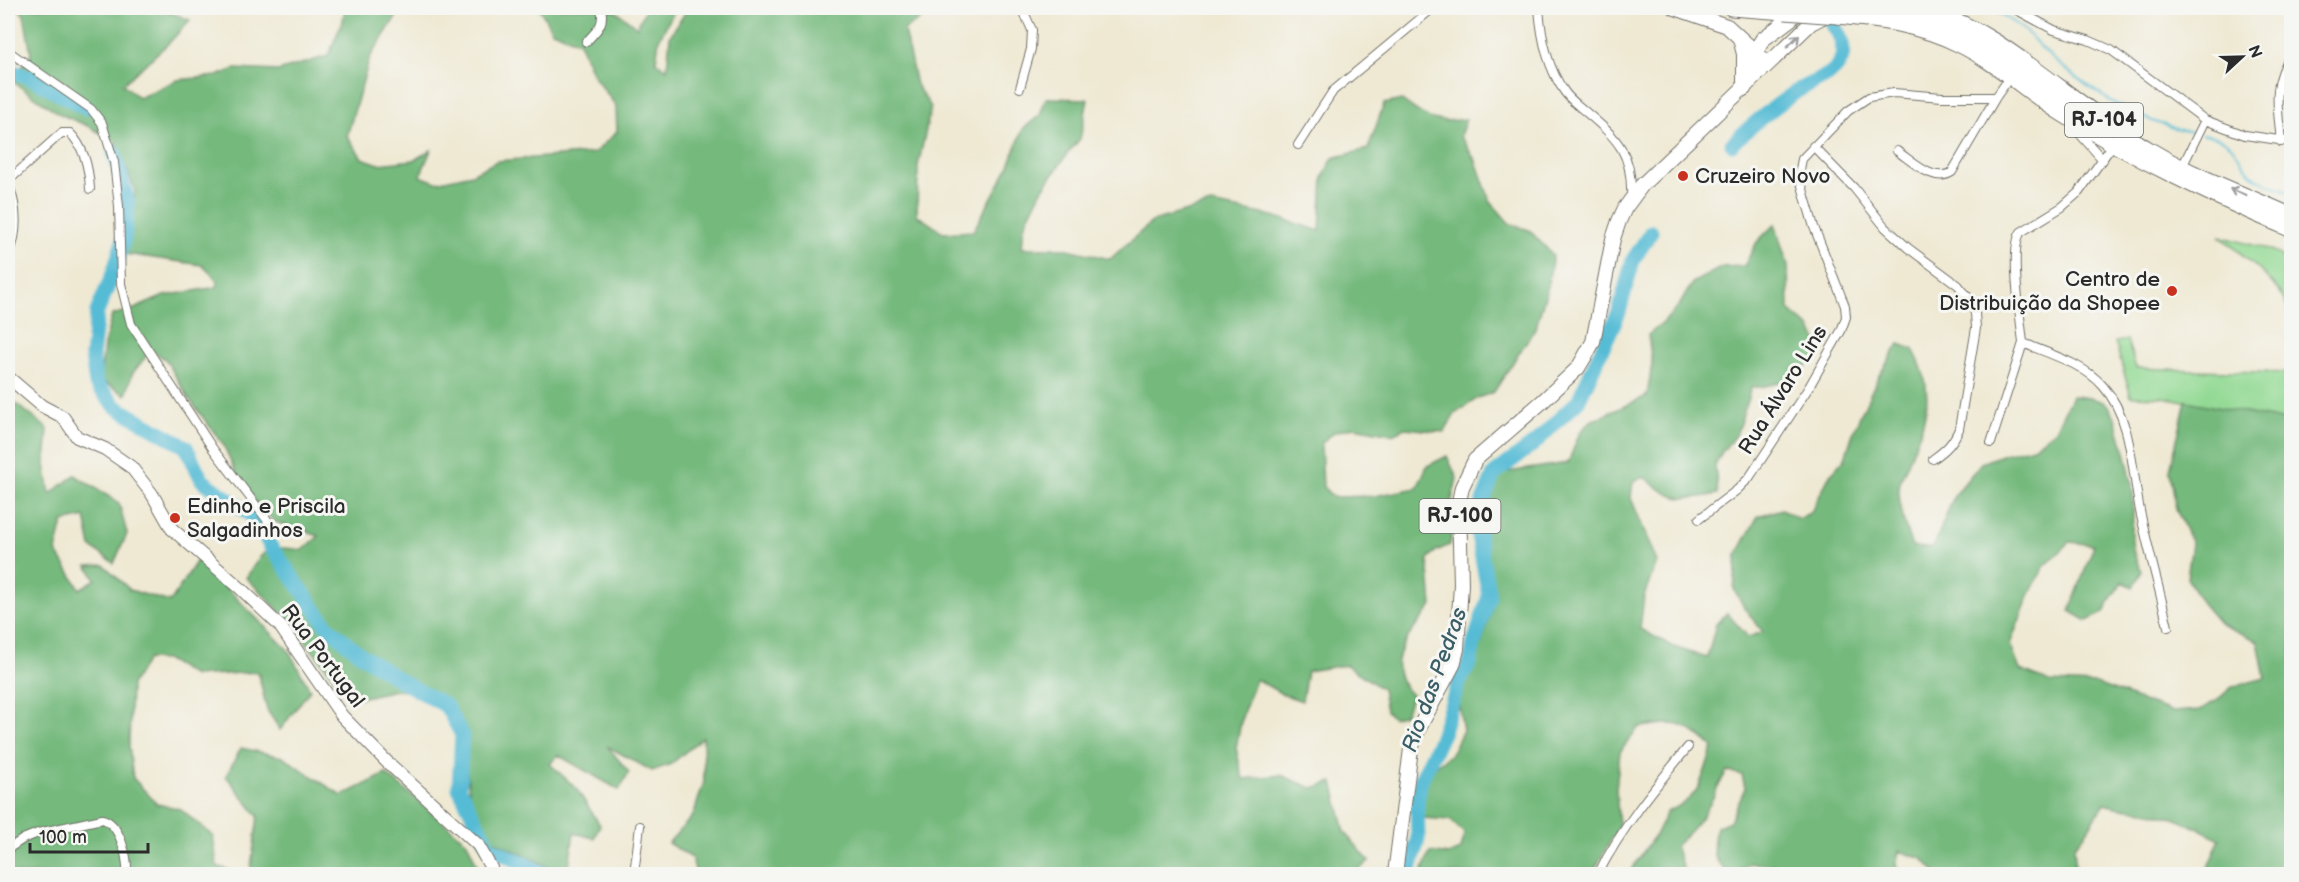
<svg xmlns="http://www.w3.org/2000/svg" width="2299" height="882" viewBox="0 0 2299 882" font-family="'Balsamiq Sans',sans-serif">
  <rect width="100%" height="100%" fill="#f6f6f2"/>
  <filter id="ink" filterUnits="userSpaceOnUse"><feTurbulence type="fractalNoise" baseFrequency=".0167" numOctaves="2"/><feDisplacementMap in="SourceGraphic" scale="12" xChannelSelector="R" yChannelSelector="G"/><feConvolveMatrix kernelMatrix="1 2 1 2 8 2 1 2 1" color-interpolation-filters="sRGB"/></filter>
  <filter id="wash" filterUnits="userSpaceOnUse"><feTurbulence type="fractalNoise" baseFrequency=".008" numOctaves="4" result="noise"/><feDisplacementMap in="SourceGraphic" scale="24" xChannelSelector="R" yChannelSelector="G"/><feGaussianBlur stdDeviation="1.35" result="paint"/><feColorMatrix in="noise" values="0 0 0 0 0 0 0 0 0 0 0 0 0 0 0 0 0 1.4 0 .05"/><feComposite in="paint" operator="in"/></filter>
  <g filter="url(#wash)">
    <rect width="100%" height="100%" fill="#efe9d3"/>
    <!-- green -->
    <path fill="#92d993" stroke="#5e825f" stroke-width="1.5" d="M2220 236 2271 250 2291 262V347H2288C2288 337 2291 324 2289 314 2284 286 2241 254 2220 236Z
      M2127 340 2136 368 2291 373V422L2163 397 2131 396 2115 342Z"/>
    <!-- forest -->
    <path fill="#75b97d" stroke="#507254" stroke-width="1.5" d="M18 8H159L190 20 169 43 123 84 139 98 177 80 217 76 235 69 278 71 328 56 343 20 345 8H402L370 57 347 136 362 158 379 164 414 160 431 150 420 176 436 182 472 174 497 161 594 153 617 132 616 106 593 75 579 42 552 31 539 8H604L616 11 637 27 646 8H676L659 39 656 62 667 69 670 36 688 8H932L935 9 904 30 916 85 931 107 918 166 917 215 944 233 973 231 1008 168 1023 129 1040 115 1046 98 1088 99 1080 139 1068 153 1042 190 1024 226 1022 248H1064L1110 259 1153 221 1211 204 1273 216 1320 231 1323 177 1333 158 1368 149 1384 104 1402 100C1427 119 1434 124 1466 119L1460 136 1476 161 1490 201 1510 224 1529 230 1553 255 1547 290 1536 327 1494 392 1478 398 1455 414 1444 432 1405 428 1392 434 1354 427 1334 432 1321 444 1323 487 1333 497 1374 496 1417 488 1427 466 1447 456 1457 478 1448 517 1452 529 1450 545 1436 551 1428 559 1432 606C1412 633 1378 663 1412 695L1405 714 1393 718 1386 711 1382 689 1346 665 1307 671 1302 701 1282 694 1256 679 1242 717 1236 748 1243 779 1281 775 1312 788 1333 782 1345 832 1369 861 1354 874H696L692 858 668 843 693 816 704 782 703 737 671 764 652 771 607 746 629 772 619 790 558 755 550 764 576 788 600 825 594 838 574 833 569 865 562 873 492 840 470 797 466 768 468 735 453 707 435 694 396 690 351 700C318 658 286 614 246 578 265 547 267 545 303 550L319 536 275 522 264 512 241 484 223 444 189 399 166 360 151 350 132 374 126 395 100 380 104 345 112 315 134 309 164 296 217 287 218 281 202 265 126 254 135 191 117 143 90 127 60 114 12 81 31 54 24 15Z
      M1775 224 1788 266 1789 310 1810 328 1823 351C1795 376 1790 384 1751 388L1737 433 1722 452 1715 466 1718 494C1680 501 1675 502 1644 477L1633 481 1631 498 1657 562 1644 596 1640 629 1674 647 1707 658 1716 624 1727 613 1748 637 1763 632 1745 609 1734 589 1737 555 1758 516 1782 509 1799 519 1811 512 1830 475 1845 458 1855 427 1878 377 1899 344 1913 349C1936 390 1927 417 1910 458 1907 467 1899 479 1899 489 1899 508 1906 529 1912 547L1933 548 1954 496 1981 463 2004 454 2033 447 2055 430 2072 396C2082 397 2100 398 2108 405 2114 411 2116 422 2119 430 2125 451 2131 473 2133 494 2136 525 2124 542 2142 571L2133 587 2123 582 2112 596 2104 613 2087 621 2070 611 2094 545 2070 542 2044 567 2030 593 2010 644 2020 670 2050 682 2096 684 2173 712 2200 710 2216 701 2232 687 2265 678 2258 641 2220 624 2202 603 2187 578 2192 544 2176 509 2170 470 2186 401 2291 422V874H2205L2220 839C2200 829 2181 819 2159 814 2141 809 2122 810 2104 804L2084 836 2074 846 2076 874H1937L1923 859 1899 851 1896 866 1905 874H1780L1777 865 1751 863 1739 871 1729 874C1710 857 1712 851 1716 827L1730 821 1745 788 1742 775 1727 771C1720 782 1715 794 1709 805 1701 821 1688 834 1675 846L1685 874H1628L1655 835 1667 812C1703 796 1700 782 1713 747 1684 721 1675 721 1638 728L1620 752 1616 790 1619 826 1592 874H1421L1430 852 1448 855 1461 850 1464 833 1450 820 1423 818V794L1431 769 1451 754 1463 730 1458 702 1480 647 1492 609 1478 535 1483 501 1494 474 1568 463 1580 432 1591 421 1647 396 1652 363 1648 335 1663 323 1680 304 1692 283 1722 267 1744 266 1757 242Z
      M8 397 48 429 45 464 50 494 75 475 119 503 127 534 114 563 91 547 85 517 63 522 56 551 80 589 96 579 87 566 104 565 130 590 170 602 198 559 289 651 310 690 280 730 267 710 258 672 194 676 167 660 148 659 131 685 129 746 133 778 157 804 180 809 213 836 217 866 241 874H8Z
      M241 748 283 757 342 796 386 774 467 842 481 874H250L258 816 226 776Z"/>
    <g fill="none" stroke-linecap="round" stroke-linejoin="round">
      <!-- stream -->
      <path stroke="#57bcd5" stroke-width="2" d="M1975 8C1982 11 1990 10 1997 13 2004 16 2011 21 2017 25 2030 33 2039 47 2051 57 2094 94 2140 124 2197 133
        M2202 134C2238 139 2232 153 2252 174 2260 183 2280 188 2292 192"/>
      <!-- river -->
      <path stroke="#57bcd5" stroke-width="15" d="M8 70 29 77 85 108
        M1732 144C1751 125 1774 107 1797 91 1809 83 1832 77 1839 64 1847 51 1841 36 1833 25
        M114 152 128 203 124 238 113 274 97 312 92 356 96 384 116 407 186 447 202 480 255 518 269 544 327 626 360 654 398 679 446 706 462 735 459 788 489 847 544 874
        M1409 874 1418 839 1417 802 1421 780 1441 737 1458 684 1470 663 1474 643 1489 596 1478 535 1483 501 1494 474 1535 443 1578 401 1619 312 1633 260 1651 232"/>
    </g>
  </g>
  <g filter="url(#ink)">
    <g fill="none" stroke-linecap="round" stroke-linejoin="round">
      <defs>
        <path id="street" d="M1539 8C1541 36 1547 67 1564 91 1569 99 1579 106 1587 113 1618 139 1633 154 1631 198
          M2013 8 2054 30 2088 40 2111 50 2205 120 2245 135 2292 142
          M586 42C597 30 605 25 601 8
          M8 51 91 109 102 123 114 162 119 206 121 284 131 324 213 449 271 525
          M1020 88 1031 49 1032 30 1022 8
          M2071 124 2103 160
          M2281 142C2278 105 2271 87 2292 53
          M2114 143 2079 192 2062 207 2021 232C2009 247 2021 321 2023 343 2050 354 2084 364 2103 386 2135 422 2131 476 2142 520 2150 556 2160 591 2168 627
          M1298 145 1333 91 1433 8
          M1813 146 1854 188 1885 227 1908 248 1958 285 1968 297 1975 313 1976 328 1959 429C1953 443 1946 450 1933 459
          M1897 151C1912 161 1934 184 1952 172L1996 97 2010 77
          M2182 167 2205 120
          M8 181 57 137 62 133H70C85 148 89 169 90 189
          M1991 443 2023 343
          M1699 519 1737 490 1749 478 1809 387 1841 331 1846 317 1845 306 1814 227 1806 200 1799 175 1802 159 1848 111 1869 97 1894 93 1942 97H1996
          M8 849 23 839 38 833 102 819C120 823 128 858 127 874
          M634 874 640 826
          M1598 874C1622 827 1655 787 1688 747"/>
        <path id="secondary" d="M8 189C15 208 16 232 8 251
          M8 377 42 406 63 417 77 437 105 449 131 467 152 494 172 529 239 587 280 626 342 716 387 762 478 845 491 868 492 874"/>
        <path id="primary" d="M1675 8 1727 26 1764 60
          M1876 8C1961 18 2027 74 2092 126
          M1740 39 1744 54V81
          M1395 874 1411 749 1419 728 1453 665 1457 649 1461 584 1459 502 1462 487 1475 460 1543 401 1578 368 1584 358 1593 342 1613 239 1619 221 1625 208 1642 185 1811 23 1840 8"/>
        <path id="highway" d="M1731 8 1785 12
          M1926 8C1950 17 1974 28 1996 42 2049 76 2096 118 2150 150 2195 177 2244 194 2292 216
          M1838 16C1880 20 1920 25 1958 44 1996 62 2028 93 2064 115 2136 160 2213 196 2292 230
          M1744 88 1758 47 1763 39 1790 19 1802 8"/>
      </defs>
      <!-- street casing -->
      <use href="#street" stroke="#706e66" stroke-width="10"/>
      <!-- secondary casing -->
      <use href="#secondary" stroke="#706e66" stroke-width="14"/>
      <!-- primary casing -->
      <use href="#primary" stroke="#706e66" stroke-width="16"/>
      <!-- highway casing -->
      <use href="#highway" stroke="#706e66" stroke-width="17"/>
      <!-- street -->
      <use href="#street" stroke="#fff" stroke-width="8"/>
      <!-- secondary -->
      <use href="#secondary" stroke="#fff" stroke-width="12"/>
      <!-- primary -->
      <use href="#primary" stroke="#fff" stroke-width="14"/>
      <!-- highway -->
      <use href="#highway" stroke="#fff" stroke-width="15"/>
      <defs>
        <path id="highway-bridge" d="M1785 12 1838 16"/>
      </defs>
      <!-- highway-bridge casing -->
      <use href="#highway-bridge" stroke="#706e66" stroke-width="17" stroke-linecap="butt"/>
      <!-- highway-bridge -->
      <use href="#highway-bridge" stroke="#fff" stroke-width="15"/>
    </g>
    <!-- one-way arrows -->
    <defs><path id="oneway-shaft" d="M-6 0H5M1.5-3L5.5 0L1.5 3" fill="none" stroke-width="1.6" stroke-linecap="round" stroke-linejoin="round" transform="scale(1.5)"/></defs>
    <g stroke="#a0a0a0">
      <use href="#oneway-shaft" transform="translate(1793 41) rotate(-45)"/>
      <use href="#oneway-shaft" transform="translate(2238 192) rotate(-158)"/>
    </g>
  </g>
  <!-- markers -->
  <g fill="#c8321e" stroke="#f6f6f2" stroke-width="2">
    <circle cx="1683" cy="176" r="6"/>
    <circle cx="2172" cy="291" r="6"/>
    <circle cx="175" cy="518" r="6"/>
  </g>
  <g text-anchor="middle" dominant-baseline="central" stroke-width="6" stroke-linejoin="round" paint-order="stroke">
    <!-- shield labels -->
    <g fill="#f6f6f2" stroke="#686867" stroke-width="1.5">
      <rect x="2065" y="103" width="78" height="34" rx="4.5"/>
      <rect x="1419.5" y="499" width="81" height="34" rx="4.5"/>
    </g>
    <g font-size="20" font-weight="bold" fill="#2b2b2b">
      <text x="2104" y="120">RJ-104</text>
      <text x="1460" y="516">RJ-100</text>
    </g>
    <!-- poi labels -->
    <g font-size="21" fill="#2b2b2b" stroke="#f6f6f2" text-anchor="start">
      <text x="1695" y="176">Cruzeiro Novo</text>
      <text x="2160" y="279" text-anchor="end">Centro de<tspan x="2160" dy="24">Distribuição da Shopee</tspan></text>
      <text x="187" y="506">Edinho e Priscila<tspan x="187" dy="24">Salgadinhos</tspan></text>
    </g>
    <!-- street labels -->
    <g font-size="21" fill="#2b2b2b" stroke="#f6f6f2">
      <text transform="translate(1783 390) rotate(-58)">Rua Álvaro Lins</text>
      <text transform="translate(323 656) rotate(53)">Rua Portugal</text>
    </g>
    <!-- water labels -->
    <g font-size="22" font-style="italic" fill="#3a5e66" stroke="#f6f6f2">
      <text transform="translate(1435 680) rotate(-70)">Rio das Pedras</text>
    </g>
  </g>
  <!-- margin -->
  <rect width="2299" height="882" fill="none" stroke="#f6f6f2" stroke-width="30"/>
  <!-- north arrow -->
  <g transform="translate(2242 57) rotate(68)" stroke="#f6f6f2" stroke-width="4.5" paint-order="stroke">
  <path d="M0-4.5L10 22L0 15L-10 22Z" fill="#2b2b2b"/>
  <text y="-9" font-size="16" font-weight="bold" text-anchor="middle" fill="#2b2b2b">N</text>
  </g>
  <!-- scale -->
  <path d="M30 843v9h118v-9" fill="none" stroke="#2b2b2b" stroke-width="3"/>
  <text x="39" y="843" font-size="18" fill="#2b2b2b" stroke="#f6f6f2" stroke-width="4.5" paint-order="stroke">100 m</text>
</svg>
